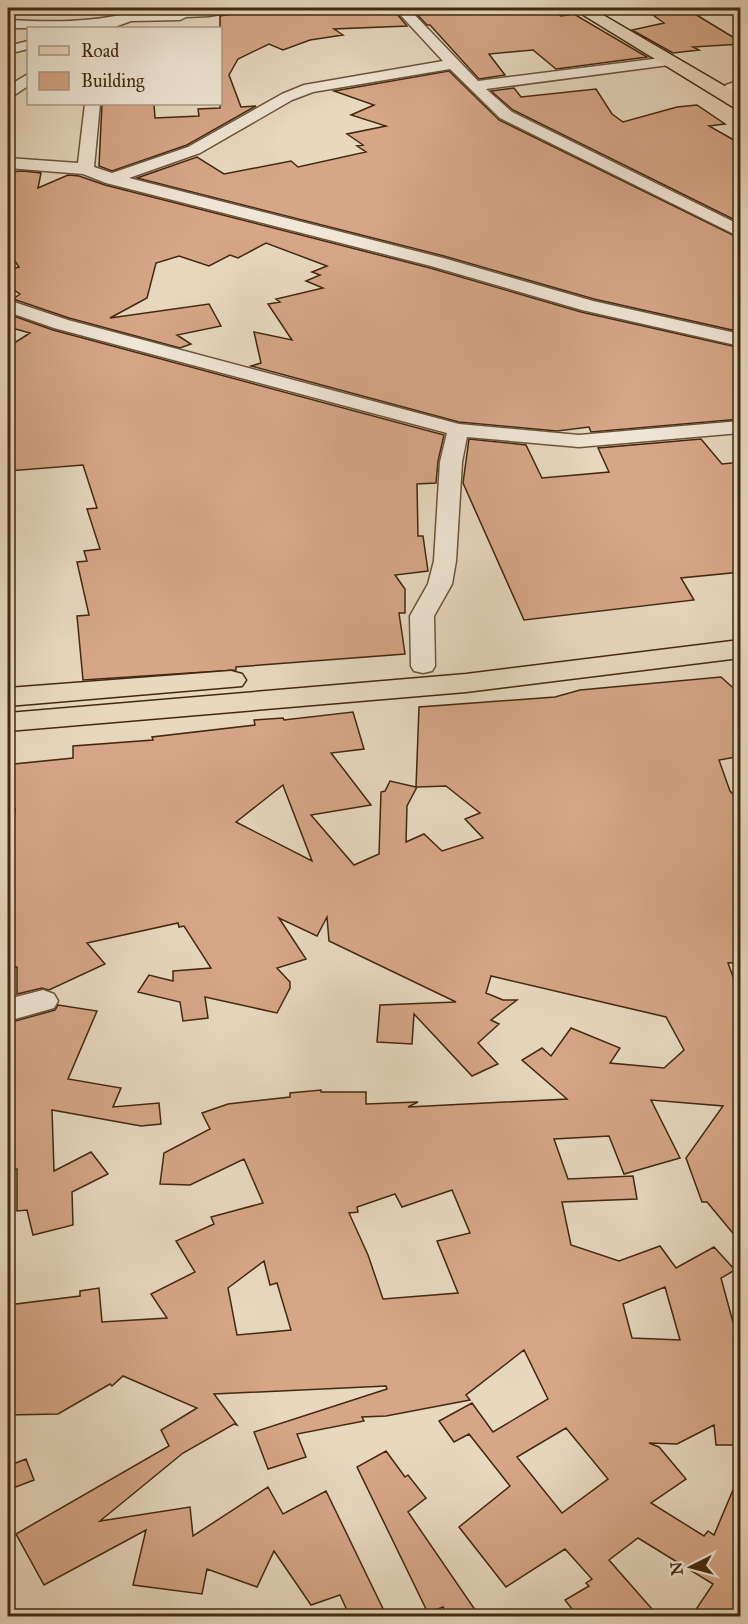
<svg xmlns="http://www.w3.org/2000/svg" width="748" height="1624" viewBox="0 0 748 1624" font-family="'IM FELL Great Primer',serif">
  <rect width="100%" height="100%" fill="#e7d8be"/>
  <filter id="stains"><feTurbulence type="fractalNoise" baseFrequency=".00333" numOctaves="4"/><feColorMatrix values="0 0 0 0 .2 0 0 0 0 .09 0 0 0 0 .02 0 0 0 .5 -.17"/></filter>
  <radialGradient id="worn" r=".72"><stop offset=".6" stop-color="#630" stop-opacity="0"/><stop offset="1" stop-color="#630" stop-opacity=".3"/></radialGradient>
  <!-- building -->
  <path fill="#d6a687" stroke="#43280e" stroke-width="1.5" fill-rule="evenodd" d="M240 8H392L407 26 334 29 343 35 310 40 283 50 269 44 238 59 229 75 241 107 256 106 187 145 112 171 99 166 102 104H154L155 118 199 116 198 109 220 108V16L236 13Z
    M411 8H548L561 16 574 14 647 57 556 69 533 50 489 54 505 75 479 79 430 25H427Z
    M690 11 741 42V44L693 47 699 50 673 53 632 30 664 23 653 15Z
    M449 71 499 120 741 239V332L594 299 444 256 137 178 197 157 224 174 291 161 298 167 366 152 357 146 363 145 347 134 386 126 351 115 374 105 334 91Z
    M514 88 521 97 596 89 612 114 623 122 677 107 697 105 725 124 709 126 741 144V223L513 110 491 91Z
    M23 171 41 173 38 188 68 175 79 176 105 185 430 268 581 312 741 348V419L591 432 589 427 557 431 459 422 251 366 261 363 254 332 292 340 268 304 280 302 276 299 323 288 306 281 320 275 312 272 327 266 266 243 238 258 230 255 209 266 179 256 156 263 147 298 110 318 209 304 221 326 177 335 191 344 180 348 69 318 13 299 20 294 8 286V270L19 267 8 251V172Z
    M8 314 53 330 444 435 438 461 436 483 417 484 418 536H423L428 571 395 575 405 589V613H399L405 654 236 667V670L83 680 77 616 89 615 77 562 87 561 84 551 100 549 87 509 97 508 83 465 8 471V347L30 333 8 327Z
    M469 439 526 445 542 478 609 472 598 448 701 439 722 464 741 462V572L681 578 694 600 524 620 463 483Z
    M721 677 741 695V756L719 760 730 791 741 802V900L736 913 741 920V962L728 963 741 999V1243L707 1202H702L686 1158 723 1106 651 1100 680 1158 624 1174 609 1136 554 1139 568 1179 633 1176 637 1199 562 1202 571 1245 619 1261 660 1246 676 1268 714 1247 735 1270 721 1278 737 1337H741V1396H737L741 1419V1445H716L714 1425 677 1444 649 1443 659 1447 686 1479 651 1503 704 1536 708 1531 714 1535 741 1471V1617H691L713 1584 638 1538 609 1560 659 1617H578L565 1600 589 1586 586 1583 592 1579 565 1549 506 1587 459 1527 510 1486 469 1434 454 1442 439 1421 472 1403 493 1432 548 1399 524 1350 466 1395 470 1400 386 1416 362 1417 364 1421 297 1434 306 1457 268 1469 254 1432 387 1389 386 1386 214 1394 237 1425 234 1424 183 1453 100 1521 190 1507 193 1536 268 1487 283 1514 326 1491 387 1617H350L340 1595 311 1605 274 1551 257 1587 207 1569 202 1594 133 1585 146 1530 44 1585 16 1534 169 1446 161 1430 197 1408 123 1376 112 1386 110 1384 58 1414 8 1415V1305L80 1296V1291L99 1288 102 1322 167 1318 151 1294 195 1272 176 1241 214 1224 211 1217 263 1203 244 1159 190 1185 160 1184 164 1153 210 1129 202 1113 228 1104 290 1097V1093L321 1090V1092H366V1104L418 1102 408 1107 567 1099 522 1060 542 1048 551 1056 571 1028 620 1048 610 1063 664 1068 684 1050 666 1017 491 976 486 993 503 1000H517L491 1020 499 1024 478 1043 498 1064 472 1076 414 1014 412 1044 377 1042 380 1005 456 1002 329 941 327 917 317 936 279 918 306 959 277 968 290 982V988L277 1013 205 997 208 1018 183 1021 180 1002 138 992 149 975 173 981V971L211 968 184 926 179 927 178 923 87 943 105 964 49 990 42 988 17 994V967L8 968V888L15 809 8 811V777L14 776V764L73 758V746L153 740 152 737 255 725 254 720 283 718 284 720 353 712 364 749 331 753 371 805 311 815 354 865 379 854 381 792 385 791 390 781 416 787 419 707 555 697 580 690ZM283 785 284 788 312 861 236 822ZM446 786 480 813 465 819 483 838 442 851 424 834 406 842 407 806 417 787ZM452 1190 470 1233 437 1241 458 1293 383 1299 368 1255 349 1213 358 1212 357 1207 395 1194 402 1207ZM264 1261 270 1285 277 1283 291 1330 237 1335 228 1288ZM665 1287 680 1340 632 1338 623 1304ZM566 1428 608 1479 562 1513 517 1457Z
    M58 1005 97 1011 68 1079 121 1088 113 1107 159 1103 161 1124 141 1126 52 1110 54 1171 91 1152 108 1174 72 1192 73 1225 33 1235 27 1210 17 1211V1169L8 1172V1023L55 1010Z
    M386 1451 405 1477 408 1475 426 1498 408 1512 480 1617H450L443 1607 428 1613 357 1467Z
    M26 1459 34 1480 8 1490V1466Z"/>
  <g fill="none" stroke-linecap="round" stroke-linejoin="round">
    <defs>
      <path id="minor" d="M238 8 236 11 209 16 186 17 180 20 131 21 112 28H8V20C51 22 87 23 129 13Z
        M394 8H408L478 81 669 57 674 58 676 61 674 64 669 65 486 89 512 112 740 225V237L500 118 450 69 313 92 292 100 200 153 129 178 443 258 593 301 740 334V346L582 310 431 266 106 183 83 174 8 168V158L78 163 85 104H100L94 167 112 173 188 147 282 94 304 85 443 61Z
        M28 41V49L8 54V46Z
        M28 74V86L13 96 8 97V86Z
        M740 80V90L731 93 723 88 726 85Z
        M8 300 68 320 459 424 579 435 740 421V433L579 447 467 437 462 462 456 561 452 584 434 616 435 666 432 671 423 673 414 671 411 666 410 616 428 584 434 561 440 462 447 433 54 328 8 312Z
        M43 990 54 994 58 1001 54 1008 8 1021V999Z"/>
      <path id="primary" d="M740 640V658L466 692 8 731V713L466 674Z
        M231 671 242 674 246 680 242 686 8 706V688Z"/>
      <path id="trunk" d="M572 8H591L740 95V109L733 107Z"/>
    </defs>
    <!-- minor casing -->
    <use href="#minor" stroke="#6c543a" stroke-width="3"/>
    <!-- primary casing -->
    <use href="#primary" stroke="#43280e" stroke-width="3"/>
    <!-- trunk casing -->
    <use href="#trunk" stroke="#43280e" stroke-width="3"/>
    <!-- minor -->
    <use href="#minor" fill="#efe6d5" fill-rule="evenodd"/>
    <!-- primary -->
    <use href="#primary" fill="#e7d8be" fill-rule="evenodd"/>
    <!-- trunk -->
    <use href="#trunk" fill="#e7d8be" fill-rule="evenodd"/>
  </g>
  <!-- margin -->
  <rect width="748" height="1624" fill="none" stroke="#e7d8be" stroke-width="30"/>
  <rect x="9" y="9" width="730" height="1606" fill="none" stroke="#43280e" stroke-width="3"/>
  <rect x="15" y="15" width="718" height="1594" fill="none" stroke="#43280e" stroke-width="1.5"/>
  <!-- legend -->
  <rect x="27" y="27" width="195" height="78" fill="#efe6d5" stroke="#aa9a85" stroke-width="1.5"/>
  <rect x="39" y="46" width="30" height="9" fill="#e7d8be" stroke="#aa9a85" stroke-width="1.5"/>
  <text x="81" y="57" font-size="18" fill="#43280e">Road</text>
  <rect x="39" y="72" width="30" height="18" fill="#d6a687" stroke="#aa9a85" stroke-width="1.5"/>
  <text x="81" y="87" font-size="18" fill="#43280e">Building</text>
  <!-- north arrow -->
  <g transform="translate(691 1567) rotate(264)" stroke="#efe6d5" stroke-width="4.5" paint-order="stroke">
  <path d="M0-4.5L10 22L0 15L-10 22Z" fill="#43280e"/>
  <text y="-9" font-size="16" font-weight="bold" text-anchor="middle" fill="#43280e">N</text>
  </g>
  <rect width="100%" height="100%" filter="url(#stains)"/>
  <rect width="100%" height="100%" fill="url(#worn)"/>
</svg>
